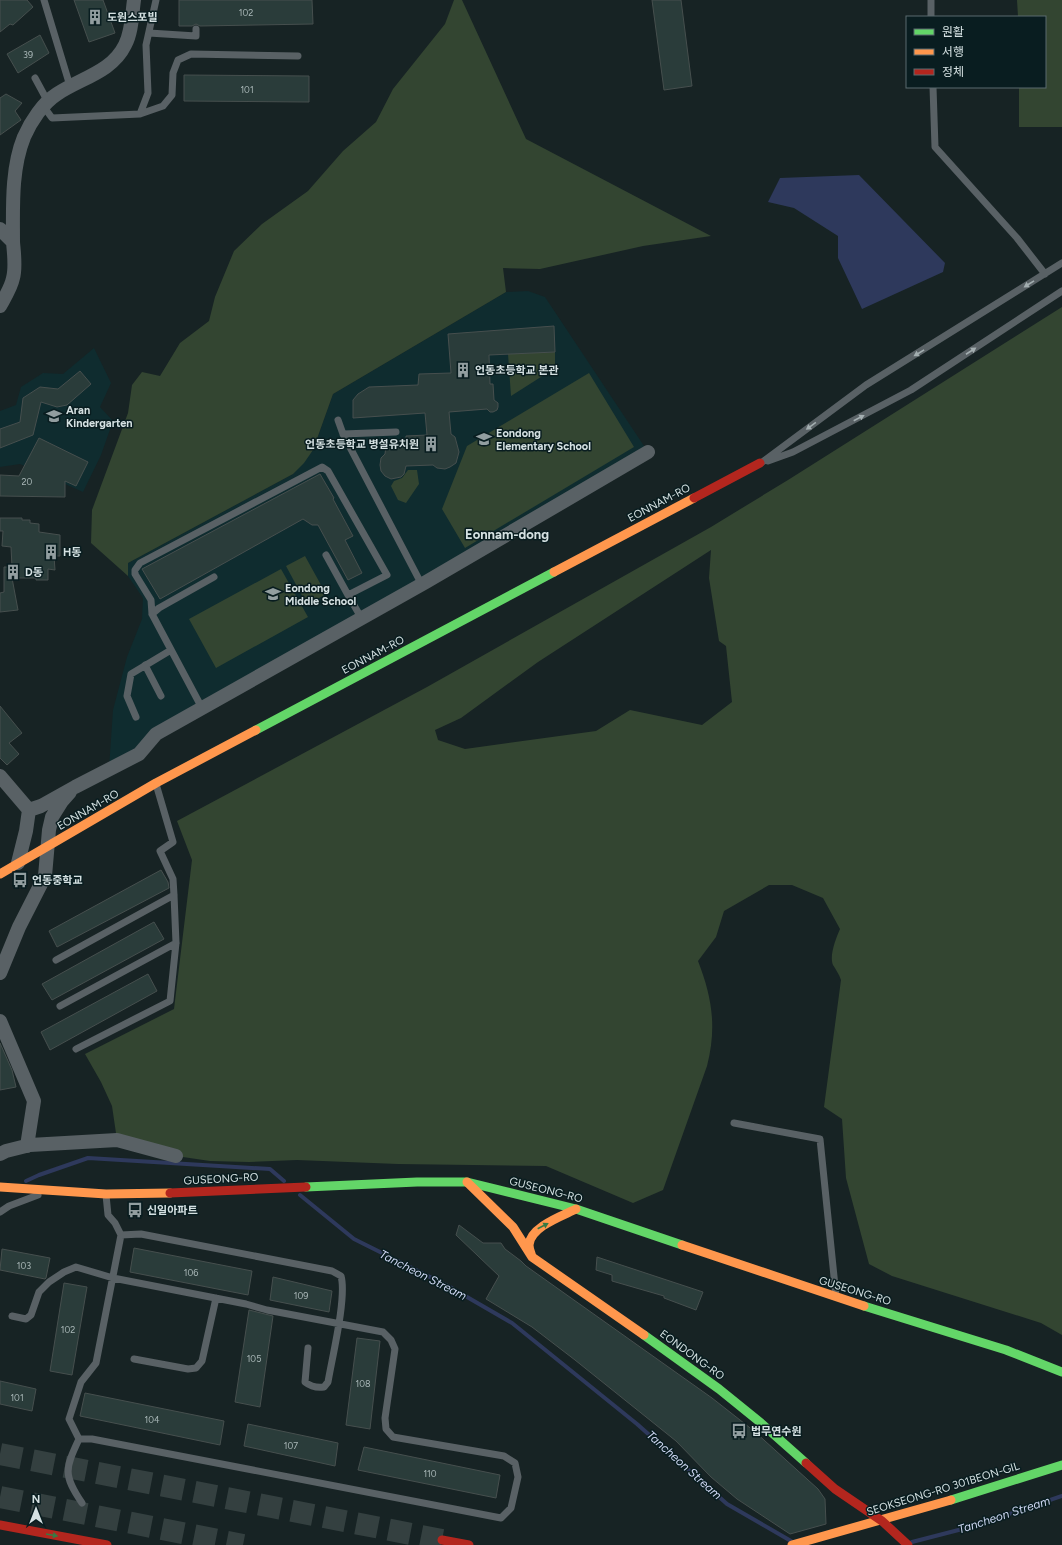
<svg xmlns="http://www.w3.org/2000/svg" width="1062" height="1545" viewBox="0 0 1062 1545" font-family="Figtree,'Noto Sans KR',sans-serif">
  <rect width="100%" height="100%" fill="#172324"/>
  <!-- built -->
  <path fill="#0f2c2f" d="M528 291 545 297 648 452 109 769 113 710 127 657 142 619 143 598 128 576V563L293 474 313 450 333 394 506 292Z
    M94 348 111 383 100 407 113 421 101 455 83 492 20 464 0 467V411L16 405 21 387 43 373 63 374Z"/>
  <!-- green -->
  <path fill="#334531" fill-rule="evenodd" d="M454 0H462L526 139 711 236 643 246 540 269 503 268 506 292 333 394 313 450 304 463 293 474 128 563V576L91 543 92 510 128 413 132 385 142 372 160 376 180 343 209 321 215 297 234 251 262 224 308 191 343 151 376 122 393 89 445 24Z
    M1017 0H1062V127H1019V87H1045V17H1018Z
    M1062 307V1335L1041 1323 892 1276 869 1264 846 1178 842 1119 824 1107 841 980C839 974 836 970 833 965 829 956 836 938 840 929L823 898 792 885H769L724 911 716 937 698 961C712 997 717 1027 707 1066L663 1190 633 1203 546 1166 398 1164 297 1160 249 1162 210 1161 176 1156 117 1140 112 1106 101 1082 85 1054 174 1009 192 860 177 821 427 687 711 527 788 480ZM711 550 709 578 719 641 726 646 732 702 702 725 630 710 596 731 465 749 438 740 435 730 461 718 538 662Z
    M555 352V368L511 396 508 354Z
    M589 373 634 447 465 548 442 509 467 446Z
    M408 470H417L419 484 406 503 398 500 391 486 394 481 402 478Z
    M305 556 326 594 307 605 286 566Z
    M281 569 308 617 216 668 189 619Z"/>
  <!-- water -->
  <path fill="#2e395c" d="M859 175 945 263 943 272 862 309 838 258V236L794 208 768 202 780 178Z"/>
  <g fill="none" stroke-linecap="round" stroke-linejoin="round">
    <!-- stream -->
    <path stroke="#2e395c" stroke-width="4" d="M26 1181 39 1175 88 1158 270 1169 284 1181
      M300 1195 354 1239 448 1286 512 1323 637 1424 727 1504 791 1541
      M912 1542 974 1526 1062 1496"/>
  </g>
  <!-- building -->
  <path fill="#2a3c3a" stroke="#464f4e" d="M0 0H27L33 7 13 25 10 24 0 32Z
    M74 0H103L115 33 89 42Z
    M179 0H312L313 24 200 26 196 24 192 26H179Z
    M652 0H681L692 86 664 90Z
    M40 35 49 53 18 73 7 54Z
    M184 75 309 76V102L184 101Z
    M6 94 22 103 15 111 21 120 0 135V98Z
    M554 326 555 352 489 355 490 384H493L494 400 498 403V407L497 410 493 412H490L487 409 449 412 451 434 455 437 459 452 456 463 450 467 445 469 437 468 433 465 406 466 404 474 401 477 391 479 385 476 381 471 380 465 381 458 385 454 386 446H406V436L427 435 425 413 353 418V400L358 394 369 387 418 385 419 374 451 373 448 334Z
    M80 371 91 384 67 405 57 407 41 402 33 435 0 448V429L20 422 23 398 40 387 58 389Z
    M39 438 88 462 76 486 65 481V497L0 496V475L19 476Z
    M320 474 334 498 333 499 353 536 345 540 362 573 348 580 318 525H312L303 519 160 599 142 569Z
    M0 518H22V520H30V523L39 524V532L60 535V556H54L55 570 48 569V580H36V578H12L18 610 0 612V593L4 592V567H12L11 547 2 546 3 531H0Z
    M0 706 22 733 9 743 19 754 7 765 0 758Z
    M161 870 168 882 169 888 57 947 49 931Z
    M154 922 164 939 52 1000 42 984Z
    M148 974 157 991 50 1050 41 1032Z
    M0 1043 12 1070 16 1087 0 1090Z
    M459 1225 483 1243H501L505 1249 521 1261 526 1266 712 1398 754 1431 818 1489 825 1499 826 1524 790 1534 737 1499 711 1477 676 1441 575 1360 532 1327 486 1299 499 1276 456 1235Z
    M134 1248 252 1271 248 1295 130 1272Z
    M2 1249 50 1258 46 1278 45 1279 0 1270Z
    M597 1257 703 1292 696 1310 664 1298V1296L612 1281V1275L596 1270Z
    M273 1277 332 1291 329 1312 270 1300Z
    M64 1283 87 1287 72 1375 50 1371Z
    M249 1310 273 1316 260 1407 235 1402Z
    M357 1338 380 1341 370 1429 346 1425Z
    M0 1381 36 1389 32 1411 0 1404Z
    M85 1393 224 1421 220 1445 80 1416Z
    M248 1424 338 1443 335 1466 244 1446Z
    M364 1447 500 1475 496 1498 358 1470Z"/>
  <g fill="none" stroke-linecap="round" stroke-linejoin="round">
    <!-- highway-tunnel -->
    <path stroke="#344040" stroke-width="22" stroke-dasharray="22 11" stroke-linecap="butt" d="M0 1454 442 1540
      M0 1497 243 1545"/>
    <!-- lane -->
    <path stroke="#596165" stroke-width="7" d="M44 0 70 86
      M931 0V17
      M149 33 196 36V29
      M35 78 48 102
      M933 87 935 147 1017 238 1045 274
      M44 107 52 118 140 114 148 93 146 45 156 0
      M140 114 163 106 172 95 173 73 178 60 191 54 298 56
      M338 420 343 434 422 585
      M343 434 396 432
      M768 461 793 452 911 390 1062 291
      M761 463 866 385 1062 263
      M326 555 348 595
      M152 614 159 608 214 577
      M145 665 161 696
      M202 708 152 614 151 600 135 574V570L140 563 322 467 328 471 387 575 348 595 362 619
      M136 717 127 696 131 674 171 650
      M56 960 174 895
      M60 1006 176 943
      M76 1049 170 1001 176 943 174 895 173 879 160 851 173 842 156 784
      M734 1123 820 1139 836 1296
      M0 1212 9 1206 38 1195
      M121 1235 141 1234 332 1271 341 1276C347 1297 332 1358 328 1382L324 1387C317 1388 310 1386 305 1382L308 1348
      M12 1316 26 1319 31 1315 39 1292 49 1282 64 1272 76 1267 113 1278 246 1304 267 1310 383 1332 391 1340 395 1349 385 1418 386 1429 393 1437 504 1456 515 1463 518 1477 511 1508 501 1518 92 1439H79
      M134 1359 188 1369 196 1368 202 1361 216 1298
      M82 1503C63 1475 65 1469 79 1439L69 1419 81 1382 96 1363 121 1235 115 1223 108 1215 106 1195"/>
    <!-- street -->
    <path stroke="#596165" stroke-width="14" d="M0 229 13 242
      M0 306C5 297 11 288 13 278 16 267 14 254 13 242 13 208 11 169 24 137 31 121 43 103 57 94 81 78 112 72 125 45 132 32 132 14 134 0
      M0 776 29 810
      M18 863 26 831 29 810 41 806 75 787 139 754 156 734 426 582 648 452
      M0 973 19 927 45 876 49 830 52 817 62 801 70 792
      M0 1021 34 1101 27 1146
      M0 1154 6 1151 30 1145 117 1140 176 1156"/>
    <!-- fast -->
    <path stroke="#63d668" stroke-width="9" d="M256 730 554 572
      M306 1187 417 1182H467L576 1209 682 1245
      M864 1306 1006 1350 1062 1372
      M644 1335 719 1389 761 1423 806 1463
      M951 1500 1062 1465"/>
    <!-- slow -->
    <path stroke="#ff974d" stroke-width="9" d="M554 572 694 498
      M0 874 156 783 256 730
      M467 1182 513 1227 532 1257 644 1335
      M0 1187 106 1194 170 1193
      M682 1245 864 1306
      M532 1257C531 1253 529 1249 529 1245 530 1227 562 1216 576 1209
      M792 1545 951 1500"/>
    <!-- jam -->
    <path stroke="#b3261e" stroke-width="9" d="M694 498 760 463
      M170 1193 306 1187
      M806 1463 835 1489 882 1521 908 1545
      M0 1525 107 1545
      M442 1540 469 1545"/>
  </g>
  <!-- one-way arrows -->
  <defs><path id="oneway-solid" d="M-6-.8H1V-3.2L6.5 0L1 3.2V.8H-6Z"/></defs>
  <g fill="#a3aeb0">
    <use href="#oneway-solid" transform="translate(1029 284) rotate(148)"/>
    <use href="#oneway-solid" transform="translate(971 351) rotate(-33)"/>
    <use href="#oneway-solid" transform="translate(919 353) rotate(149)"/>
    <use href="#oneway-solid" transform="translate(859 418) rotate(-28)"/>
    <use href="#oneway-solid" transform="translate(811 426) rotate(144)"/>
  </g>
  <g fill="#367a44">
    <use href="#oneway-solid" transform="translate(543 1226) rotate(-27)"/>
    <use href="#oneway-solid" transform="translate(52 1535) rotate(10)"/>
  </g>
  <!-- icons -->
  <defs>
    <symbol id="building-bare" viewBox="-9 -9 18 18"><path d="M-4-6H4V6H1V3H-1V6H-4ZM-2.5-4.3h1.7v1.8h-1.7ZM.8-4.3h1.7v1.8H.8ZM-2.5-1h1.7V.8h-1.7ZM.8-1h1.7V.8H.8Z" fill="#929ea0" stroke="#091d20" stroke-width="2.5" paint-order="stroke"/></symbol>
    <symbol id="school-bare" viewBox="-9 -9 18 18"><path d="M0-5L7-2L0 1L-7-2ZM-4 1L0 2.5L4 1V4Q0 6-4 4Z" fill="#929ea0" stroke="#091d20" stroke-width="2.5" paint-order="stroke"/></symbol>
    <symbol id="bus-bare" viewBox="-9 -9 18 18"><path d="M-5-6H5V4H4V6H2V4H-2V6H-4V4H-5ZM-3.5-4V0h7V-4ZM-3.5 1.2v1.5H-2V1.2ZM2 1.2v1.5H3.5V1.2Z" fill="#929ea0" stroke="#091d20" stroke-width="2.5" paint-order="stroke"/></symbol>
  </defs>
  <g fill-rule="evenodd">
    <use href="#building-bare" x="84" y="6" width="22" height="22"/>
    <use href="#building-bare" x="452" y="359" width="22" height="22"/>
    <use href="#school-bare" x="43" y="405" width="22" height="22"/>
    <use href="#school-bare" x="473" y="428" width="22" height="22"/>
    <use href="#building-bare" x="420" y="433" width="22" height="22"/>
    <use href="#building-bare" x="40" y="541" width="22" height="22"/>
    <use href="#building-bare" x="2" y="561" width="22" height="22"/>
    <use href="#school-bare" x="262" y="583" width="22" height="22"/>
    <use href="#bus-bare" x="9" y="869" width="22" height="22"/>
    <use href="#bus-bare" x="124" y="1199" width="22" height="22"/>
    <use href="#bus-bare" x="728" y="1420" width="22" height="22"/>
  </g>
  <g text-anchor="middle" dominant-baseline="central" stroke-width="3" stroke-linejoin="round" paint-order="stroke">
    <!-- number labels -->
    <g font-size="9" fill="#aab8b8">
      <text x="246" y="12">102</text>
      <text x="28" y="54">39</text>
      <text x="247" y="89">101</text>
      <text x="27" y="481">20</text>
      <text x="24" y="1265">103</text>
      <text x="191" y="1272">106</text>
      <text x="301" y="1295">109</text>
      <text x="68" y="1329">102</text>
      <text x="254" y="1358">105</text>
      <text x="363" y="1383">108</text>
      <text x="17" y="1397">101</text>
      <text x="152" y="1419">104</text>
      <text x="291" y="1445">107</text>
      <text x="430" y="1473">110</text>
    </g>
    <!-- poi labels -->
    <g font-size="11" font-weight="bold" fill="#d5e1e2" stroke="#091d20" text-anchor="start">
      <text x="107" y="17">도원스포빌</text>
      <text x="475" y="370">언동초등학교 본관</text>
      <text x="66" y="410">Aran<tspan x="66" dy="13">Kindergarten</tspan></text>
      <text x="496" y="433">Eondong<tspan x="496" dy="13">Elementary School</tspan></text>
      <text x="419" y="444" text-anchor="end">언동초등학교 병설유치원</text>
      <text x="63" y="552">H동</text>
      <text x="25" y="572">D동</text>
      <text x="285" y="588">Eondong<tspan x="285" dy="13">Middle School</tspan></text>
      <text x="32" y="880">언동중학교</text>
      <text x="147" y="1210">신일아파트</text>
      <text x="751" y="1431">법무연수원</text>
    </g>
    <!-- street labels -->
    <g font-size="11" fill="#d5e1e2" stroke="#091d20">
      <text transform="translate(659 503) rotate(-28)">EONNAM-RO</text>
      <text transform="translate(373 655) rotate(-28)">EONNAM-RO</text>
      <text transform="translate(88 810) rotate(-30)">EONNAM-RO</text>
      <text transform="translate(221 1179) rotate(-3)">GUSEONG-RO</text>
      <text transform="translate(546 1190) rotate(14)">GUSEONG-RO</text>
      <text transform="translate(855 1291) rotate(17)">GUSEONG-RO</text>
      <text transform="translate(692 1355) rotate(36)">EONDONG-RO</text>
      <text transform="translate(943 1489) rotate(-17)">SEOKSEONG-RO 301BEON-GIL</text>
    </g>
    <!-- water labels -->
    <g font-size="12" font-style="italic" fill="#ced7f2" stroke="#091d20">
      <text transform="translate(423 1275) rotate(27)">Tancheon Stream</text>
      <text transform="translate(684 1465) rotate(42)">Tancheon Stream</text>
      <text transform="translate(1004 1515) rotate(-18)">Tancheon Stream</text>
    </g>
    <!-- quarter labels -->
    <g font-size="13" font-weight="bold" fill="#d5e1e2" stroke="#091d20">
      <text x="507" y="534">Eonnam-dong</text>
    </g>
  </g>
  <!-- legend -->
  <rect x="906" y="16" width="140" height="72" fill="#091d20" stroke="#5b6b6e"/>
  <rect x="914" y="29" width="20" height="6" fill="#63d668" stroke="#5b6b6e"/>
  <text x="942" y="36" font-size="12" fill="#d5e1e2">원활</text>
  <rect x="914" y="49" width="20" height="6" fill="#ff974d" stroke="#5b6b6e"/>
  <text x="942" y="56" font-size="12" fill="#d5e1e2">서행</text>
  <rect x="914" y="69" width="20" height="6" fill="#b3261e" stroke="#5b6b6e"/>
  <text x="942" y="76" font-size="12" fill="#d5e1e2">정체</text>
  <!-- north arrow -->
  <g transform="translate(36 1509)" stroke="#091d20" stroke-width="3" paint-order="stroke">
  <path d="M0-3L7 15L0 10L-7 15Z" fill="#d5e1e2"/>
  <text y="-6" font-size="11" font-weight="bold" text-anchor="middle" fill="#d5e1e2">N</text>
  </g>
</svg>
